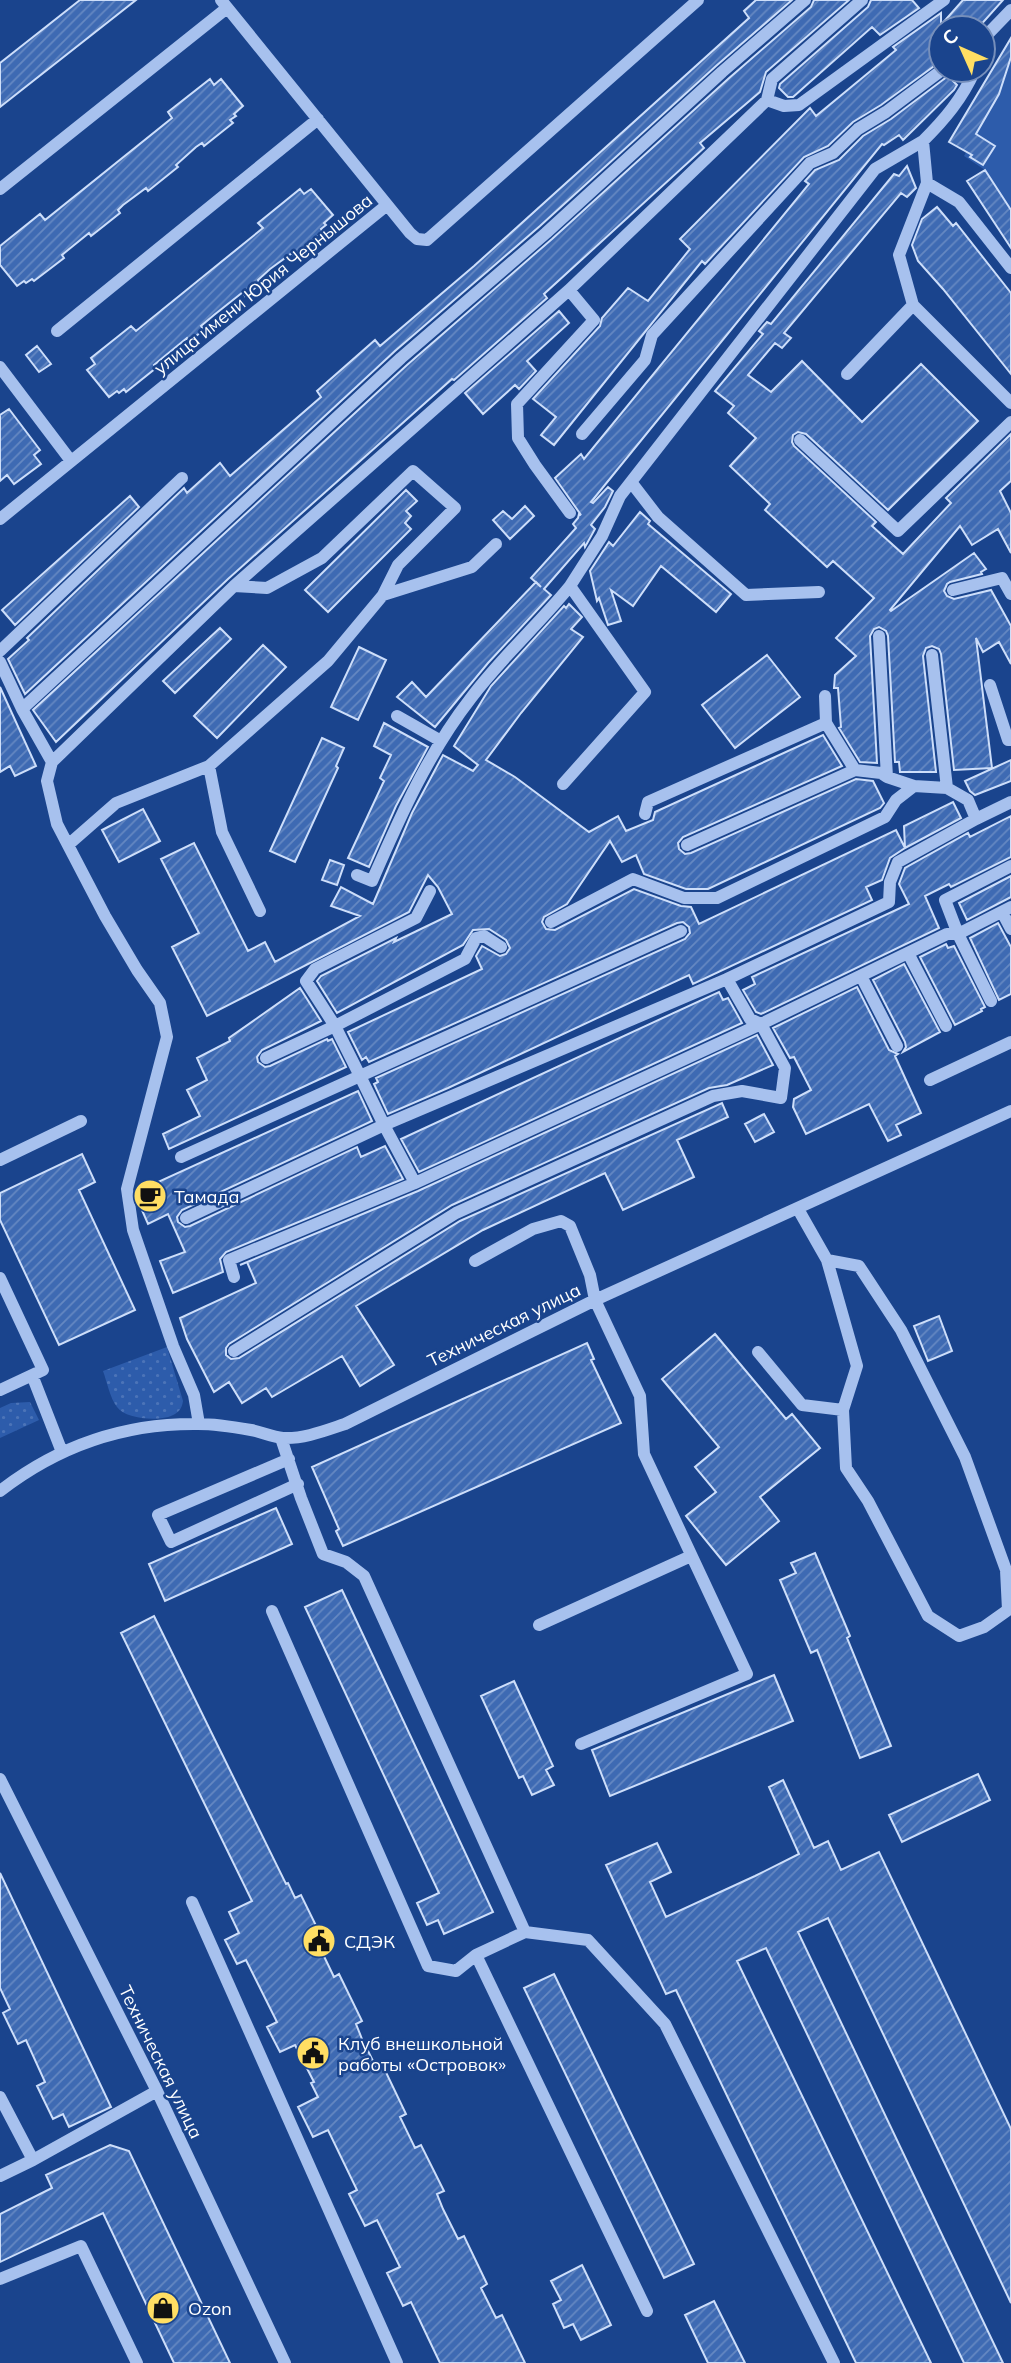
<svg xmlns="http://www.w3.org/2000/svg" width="1011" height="2363" viewBox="0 0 1011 2363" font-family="Mulish,sans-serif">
  <defs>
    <pattern id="grass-dots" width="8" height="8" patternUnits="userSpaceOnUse" patternTransform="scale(1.75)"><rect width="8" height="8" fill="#2d5cab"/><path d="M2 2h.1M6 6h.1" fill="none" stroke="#4c74b8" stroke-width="1.8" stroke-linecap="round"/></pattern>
    <pattern id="building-hatch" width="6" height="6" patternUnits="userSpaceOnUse" patternTransform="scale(1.75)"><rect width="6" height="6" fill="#3e6ab3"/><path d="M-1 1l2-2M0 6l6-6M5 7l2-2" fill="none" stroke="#6588c2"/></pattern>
  </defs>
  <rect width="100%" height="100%" fill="#1a448d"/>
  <!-- grass -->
  <path fill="url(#grass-dots)" d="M167 1347 183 1401C182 1407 180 1411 175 1414 163 1422 126 1420 117 1407 110 1398 107 1382 103 1371Z
    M30 1402 39 1420 0 1438V1408L11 1403Z"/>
  <!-- pitch -->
  <path fill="#2d5cab" d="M1011 57V210L985 170 964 156 999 94Z"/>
  <!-- building -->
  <path fill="url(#building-hatch)" stroke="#cddefa" stroke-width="2" d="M80 0H136L0 107V63Z
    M756 0H792L716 66 540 226 395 351 25 694 8 659 29 640 27 638 184 488 187 493 220 463 230 476 321 397 317 391 375 340 380 346 474 266 749 18 744 11Z
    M814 0H849L766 72 760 92 700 143 704 148 544 294 547 298 454 380 452 379 228 579 56 742 33 710 407 365 552 239 728 79 811 7Z
    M871 0H912L919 8 880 35 872 27 793 97H788L779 88 780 84 868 7Z
    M963 0H1003L978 28H941V61L881 105 853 122 828 146 804 157 705 264 702 261 554 445 541 435 556 417 533 399 600 326 602 318 628 288 648 301 690 249 680 239 810 108 816 116 896 50 893 47 941 13V25Z
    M1011 38V57L999 94 976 134 995 146 983 165 970 157 972 155 949 142Z
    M948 76 957 85 954 90 903 140 899 135 884 145 882 144 591 502 593 503 608 487 613 491 605 507 591 525 595 529 585 547 584 543 544 589 551 595 488 663 435 727 397 697 412 682 426 697 536 582 541 587 531 578 576 528 573 524 578 518 579 514 581 515 555 478 581 454 584 459 809 184 805 181 815 170 839 160 863 136 891 119Z
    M210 79 214 85 221 79 243 106 234 114 236 116 230 120 233 123 204 146 202 143 196 147 176 165 178 167 148 191 146 188 123 205 118 210 120 213 91 236 89 233 68 250 62 255 64 258 34 281 32 279 26 283 24 281 17 286 0 265V246L40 214 45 220 172 118 168 112Z
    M907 166 916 188 907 197 901 193 784 333 791 338 782 348 775 343 748 375 771 392 802 361 862 422 921 364 978 421 888 510 806 434 798 432 793 435 792 442 794 446 876 522 872 526 903 554 951 503 946 498 1011 434V481L1000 491 1011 513V553L998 529 972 545 960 526 890 610 891 611 974 553 986 569 981 572 982 574 950 582 947 584 944 591 947 596 954 599 991 590 1011 626V664L999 642 983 652 976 638 992 768 954 770 941 654 939 649 932 646 926 648 923 656 936 772H900L899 762H895L888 636 886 631 879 627 874 629 870 636 877 763 860 762 839 728 841 727 838 688H834L835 675 856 656 836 638 874 598 833 561 827 567 765 510 770 504 730 466 756 438 728 413 734 406 715 391 763 334 759 331 767 322 771 324 894 174 899 176Z
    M985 170 1011 210V248L967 181Z
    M300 189 304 194 311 189 333 215 324 223 326 225 321 229 323 232 294 256 292 253 270 269 258 280 260 284 245 296 243 292 214 315 201 326 204 330 189 341 187 338 154 365 156 368 126 392 124 389 119 393 117 391 109 397 87 370 95 364 91 358 131 326 136 331 263 228 258 223Z
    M937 207 953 226 956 223 1011 293V374L943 289 918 261 912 245 922 219Z
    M559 311 569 323 527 361 536 371 519 389 515 385 483 414 465 393Z
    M37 346 51 364 39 372 26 355Z
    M9 409 40 450 34 455 41 464 14 484 7 475 0 481V415Z
    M406 490 417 501 406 511 411 516 405 523 411 529 328 612 305 590Z
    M130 496 139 507 15 625 2 610Z
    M525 506 534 516 510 539 493 520 503 511 512 519Z
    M640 512 650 521 648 524 731 594 716 612 661 566 633 606 611 590 621 621 608 625 599 598 597 601 590 571 609 542 613 546Z
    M569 604 582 617 571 629 583 637 521 713 486 760 515 777 589 832 618 816 626 831 653 820 655 812 823 735 842 766 683 837 678 843 679 849 685 854 691 853 856 779 873 781 884 803 880 808 708 889H686L644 874 636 855 622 862 610 841 567 904 544 917 542 922 546 929 555 930 634 889 681 906 691 907 699 924 896 830 905 848 890 858 882 880 866 887 872 900 693 984 689 975 448 1088 388 1114 374 1084 378 1082 376 1078 685 939 690 933 689 927 683 922 677 923 369 1062 366 1057 362 1060 348 1032 482 969 476 956 482 946 500 956 506 954 510 948 506 940 489 929 473 930 463 945 337 1013 317 981 321 976 396 938 394 942 452 914 438 887 428 875 409 912 207 1016 172 947 199 933 161 859 194 843 248 951 265 942 275 962 360 916 331 906 341 887 373 904 412 813 443 755 473 771 478 765 454 746 491 686 564 606 566 608Z
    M220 628 231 639 175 693 163 681Z
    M263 645 286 667 217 738 194 716Z
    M359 647 386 660 358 720 331 707Z
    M767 655 800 697 735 748 702 705Z
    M0 687 36 766 15 776 10 766 0 772Z
    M384 723 428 747 396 806 369 867 348 858 384 781 380 778 391 755 374 746Z
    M322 738 344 748 336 766 338 768 295 862 270 851Z
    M1011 760V781L975 795 970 791 965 781Z
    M953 802 961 818 905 848 904 826Z
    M143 809 160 841 119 862 102 830Z
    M1011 816V857L951 887 949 884 925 896 939 928 761 1014 756 1012 743 990 755 984 752 977 909 904 899 884 905 868 968 833 970 837Z
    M330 860 344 865 337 885 322 880Z
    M1011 876V897L967 920 959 903Z
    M998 923 1011 947V994L999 1000 970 938Z
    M946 944 948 948 954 946 985 1007 981 1009 982 1011 955 1025 920 957Z
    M904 964 940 1032 903 1052 906 1047 905 1042 873 980Z
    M857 987 889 1050 898 1054 895 1056 921 1113 896 1125 901 1135 888 1141 869 1104 806 1134 793 1107 794 1099 811 1090 794 1057 790 1058 773 1028Z
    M300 988 321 1021 262 1050 257 1057 258 1062 265 1067 270 1066 327 1039 328 1041 332 1039 346 1067 169 1149 163 1134 200 1116 187 1090 207 1080 197 1058 230 1041 229 1038Z
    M719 992 723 1000 728 998 742 1023 419 1172 401 1139Z
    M757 1035 773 1065 727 1085 709 1088 452 1205 229 1344 226 1348V1355L231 1359 239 1358 460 1221 722 1103 728 1117 677 1140 694 1177 623 1210 605 1173 483 1230 356 1306 394 1365 360 1386 342 1356 272 1397 266 1388 242 1403 229 1382 214 1392 187 1339 180 1318 256 1283 247 1262 240 1265 418 1191Z
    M358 1091 372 1121 182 1210 177 1217 178 1222 185 1227 190 1226 357 1147 361 1157 385 1146 403 1179 226 1252 220 1259 223 1272 173 1293 160 1261 185 1252 168 1214 148 1224 138 1201 136 1192Z
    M764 1114 774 1132 755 1142 745 1124Z
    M82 1154 95 1182 79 1190 135 1310 59 1345 0 1220V1193Z
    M939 1316 952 1351 928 1361 914 1326Z
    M715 1334 786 1419 792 1414 820 1448 760 1497 779 1521 726 1565 686 1516 716 1492 695 1467 719 1447 662 1379Z
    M587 1343 594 1359 591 1360 621 1423 343 1546 336 1531 339 1529 312 1467Z
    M276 1508 292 1544 165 1601 149 1564Z
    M815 1553 850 1636 847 1638 891 1746 860 1758 817 1650 811 1653 780 1580 796 1573 791 1563Z
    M342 1590 493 1912 444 1934 438 1920 427 1925 417 1903 439 1893 305 1607Z
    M154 1616 286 1884 288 1883 295 1898 301 1895 325 1944 319 1946 334 1977 339 1974 362 2021 356 2024 362 2039 377 2069 383 2066 406 2114 400 2117 415 2148 421 2145 444 2191 437 2194 443 2209 458 2239 464 2236 487 2284 481 2288 496 2318 502 2315 525 2363H440L411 2302 403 2306 387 2273 400 2267 377 2220 365 2226 349 2194 357 2190 328 2130 313 2137 298 2107 318 2097 311 2083 314 2082 295 2045 280 2052 267 2027 277 2022 246 1960 237 1964 225 1940 239 1933 229 1912 252 1901 121 1633Z
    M774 1675 793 1721 610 1796 592 1750Z
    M514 1681 553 1766 546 1770 554 1785 532 1795 523 1776 519 1778 481 1696Z
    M978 1774 990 1800 902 1842 889 1815Z
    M783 1780 814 1848 828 1841 841 1870 879 1852 1011 2129V2303L828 1918 798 1932 1003 2363H964L766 1948 737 1961 931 2363H856L676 1990 666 1994 606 1865 657 1843 671 1872 650 1882 666 1917 755 1876 799 1854 769 1787Z
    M0 1873 111 2107 69 2127 63 2114 53 2119 37 2086 45 2082 26 2040 18 2044 3 2013 10 2009 0 1988Z
    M554 1974 694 2264 664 2278 524 1988Z
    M110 2145 129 2151 230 2363H174L103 2213 0 2262V2214L52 2188 46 2175Z
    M582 2265 611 2325 581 2340 573 2324 564 2328 553 2304 561 2300 551 2281Z
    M714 2301 745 2363H708L685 2315Z"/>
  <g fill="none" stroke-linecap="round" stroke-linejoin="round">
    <!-- minor -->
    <path stroke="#a7c1ee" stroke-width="12" d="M221 0 410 233 417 239 427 240 698 0
      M983 39 1011 10
      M975 70C962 99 945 119 923 141L927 183 959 202 1011 268
      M767 100 784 106 799 105 944 0
      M0 189 227 8
      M569 290 594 320 517 404 518 438 535 465 570 513
      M913 305 899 255 927 183
      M57 331 318 119
      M0 367 71 461
      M847 374 913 305 1011 403
      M582 434 645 360 652 335 810 163 833 153 858 129 886 112 942 70
      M800 440 898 531 1011 422
      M631 482 658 517 746 595 819 592
      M0 519 387 205
      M234 586 267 588 322 558 413 471 455 508 398 565 383 595
      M953 590 1002 578 1011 594
      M879 636 887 777 914 786
      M0 651 182 478
      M0 662 22 709
      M990 685 1008 740H1011
      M825 696 826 723 855 770
      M397 716 441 741
      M52 762 22 709 401 358 546 233 722 72 805 0
      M209 766 328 661 383 595 472 567 496 544
      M563 784 645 692 570 586 602 536 620 496 875 169 923 141
      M645 814 648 802 826 723
      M976 819 1011 802
      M68 845 116 803 209 766 222 832 260 911
      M687 845 855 770 881 773 887 777
      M357 875 372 881C400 817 428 753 471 698 501 658 539 624 570 586
      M1002 912 1011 929
      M551 922 633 879 684 898H717L885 817 896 800 914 786 947 788
      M681 931 360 1076 384 1125 727 979
      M908 953 946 1026
      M861 976 897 1046
      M991 1001 958 934 945 900 1011 866
      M761 1024 750 1019 727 979 889 902 890 882 898 862 976 819 968 800 947 788 932 655
      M266 1058 335 1026 306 981 315 969 416 918 430 891
      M930 1080 1011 1042
      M181 1157 360 1076 335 1026 465 959 476 938 484 936 501 947
      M0 1160 81 1121
      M415 1183 761 1024
      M798 1209 827 1260 859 1266 901 1330 965 1457 1006 1570 1008 1610 984 1627 959 1636 928 1616 868 1501 846 1468 843 1410 857 1366 827 1260
      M186 1218 384 1125 415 1183 229 1260 234 1277
      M475 1261 533 1229 561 1221 570 1226 590 1275 595 1300 640 1396 644 1454 747 1674 581 1744
      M0 1278 43 1370 0 1390
      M234 1351 456 1213 713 1096 742 1091 781 1098 785 1068 761 1024 947 934H958L1011 907
      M758 1352 802 1405 843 1410
      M32 1375 62 1452
      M199 1424 194 1395 173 1346 133 1230 127 1189 167 1037 160 1003 137 970 105 916 57 824 47 781 52 762 234 586 569 290 767 100 772 79 862 0
      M281 1438 301 1498 323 1554 346 1562 364 1576 525 1932 588 1940 665 2024 834 2363
      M289 1459 158 1515 171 1542 298 1484
      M0 1491C58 1446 124 1423 198 1424 215 1424 234 1427 251 1430 262 1432 272 1437 283 1438 304 1439 324 1431 345 1424L595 1300 1011 1111
      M272 1611 428 1966 456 1971 476 1955
      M539 1625 691 1556
      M0 1779 157 2091 285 2363
      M192 1902 397 2363
      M525 1932 476 1955 647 2311
      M0 2097 33 2160 157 2091
      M0 2176 33 2160
      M0 2279 81 2246 137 2363"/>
  </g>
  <!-- icons -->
  <defs>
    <symbol id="cafe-disc" viewBox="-11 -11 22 22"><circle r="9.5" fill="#ffde63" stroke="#1a448d"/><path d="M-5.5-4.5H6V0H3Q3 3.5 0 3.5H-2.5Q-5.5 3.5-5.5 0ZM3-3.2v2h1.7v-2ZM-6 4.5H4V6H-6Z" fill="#111"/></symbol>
    <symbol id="civic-disc" viewBox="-11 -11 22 22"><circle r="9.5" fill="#ffde63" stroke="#1a448d"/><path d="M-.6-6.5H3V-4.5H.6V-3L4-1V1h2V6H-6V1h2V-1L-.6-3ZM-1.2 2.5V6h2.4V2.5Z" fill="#111"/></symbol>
    <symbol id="shop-disc" viewBox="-11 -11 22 22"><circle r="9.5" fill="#ffde63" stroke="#1a448d"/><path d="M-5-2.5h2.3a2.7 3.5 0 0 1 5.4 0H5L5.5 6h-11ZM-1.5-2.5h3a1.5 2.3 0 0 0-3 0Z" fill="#111"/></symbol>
  </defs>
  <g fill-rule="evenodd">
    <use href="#cafe-disc" x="131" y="1177" width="38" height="38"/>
    <use href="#civic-disc" x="300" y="1922" width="38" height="38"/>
    <use href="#civic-disc" x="294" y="2034" width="38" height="38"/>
    <use href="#shop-disc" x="144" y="2289" width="38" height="38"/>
  </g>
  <g text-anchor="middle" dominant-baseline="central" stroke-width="5" stroke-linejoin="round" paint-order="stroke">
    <!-- street labels -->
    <g font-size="18" fill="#fff" stroke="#1a448d">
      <text transform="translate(263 284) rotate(-39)">улица имени Юрия Чернышова</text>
      <text transform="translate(504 1325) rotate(-26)">Техническая улица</text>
      <text transform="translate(161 2062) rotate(64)">Техническая улица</text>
    </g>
    <!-- poi labels -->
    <g font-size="18" fill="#fff" stroke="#1a448d" text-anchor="start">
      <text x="174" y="1196">Тамада</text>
      <text x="344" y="1941">СДЭК</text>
      <text x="338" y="2043">Клуб внешкольной<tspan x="338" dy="21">работы «Островок»</tspan></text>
      <text x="188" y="2308">Ozon</text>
    </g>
  </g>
  <!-- north arrow -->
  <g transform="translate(962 49) rotate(315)"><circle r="33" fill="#1a448d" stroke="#768fbb" stroke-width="2"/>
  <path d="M0-5L12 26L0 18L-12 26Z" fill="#ffde63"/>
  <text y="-10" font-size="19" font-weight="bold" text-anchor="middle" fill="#ffffff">С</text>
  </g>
</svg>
